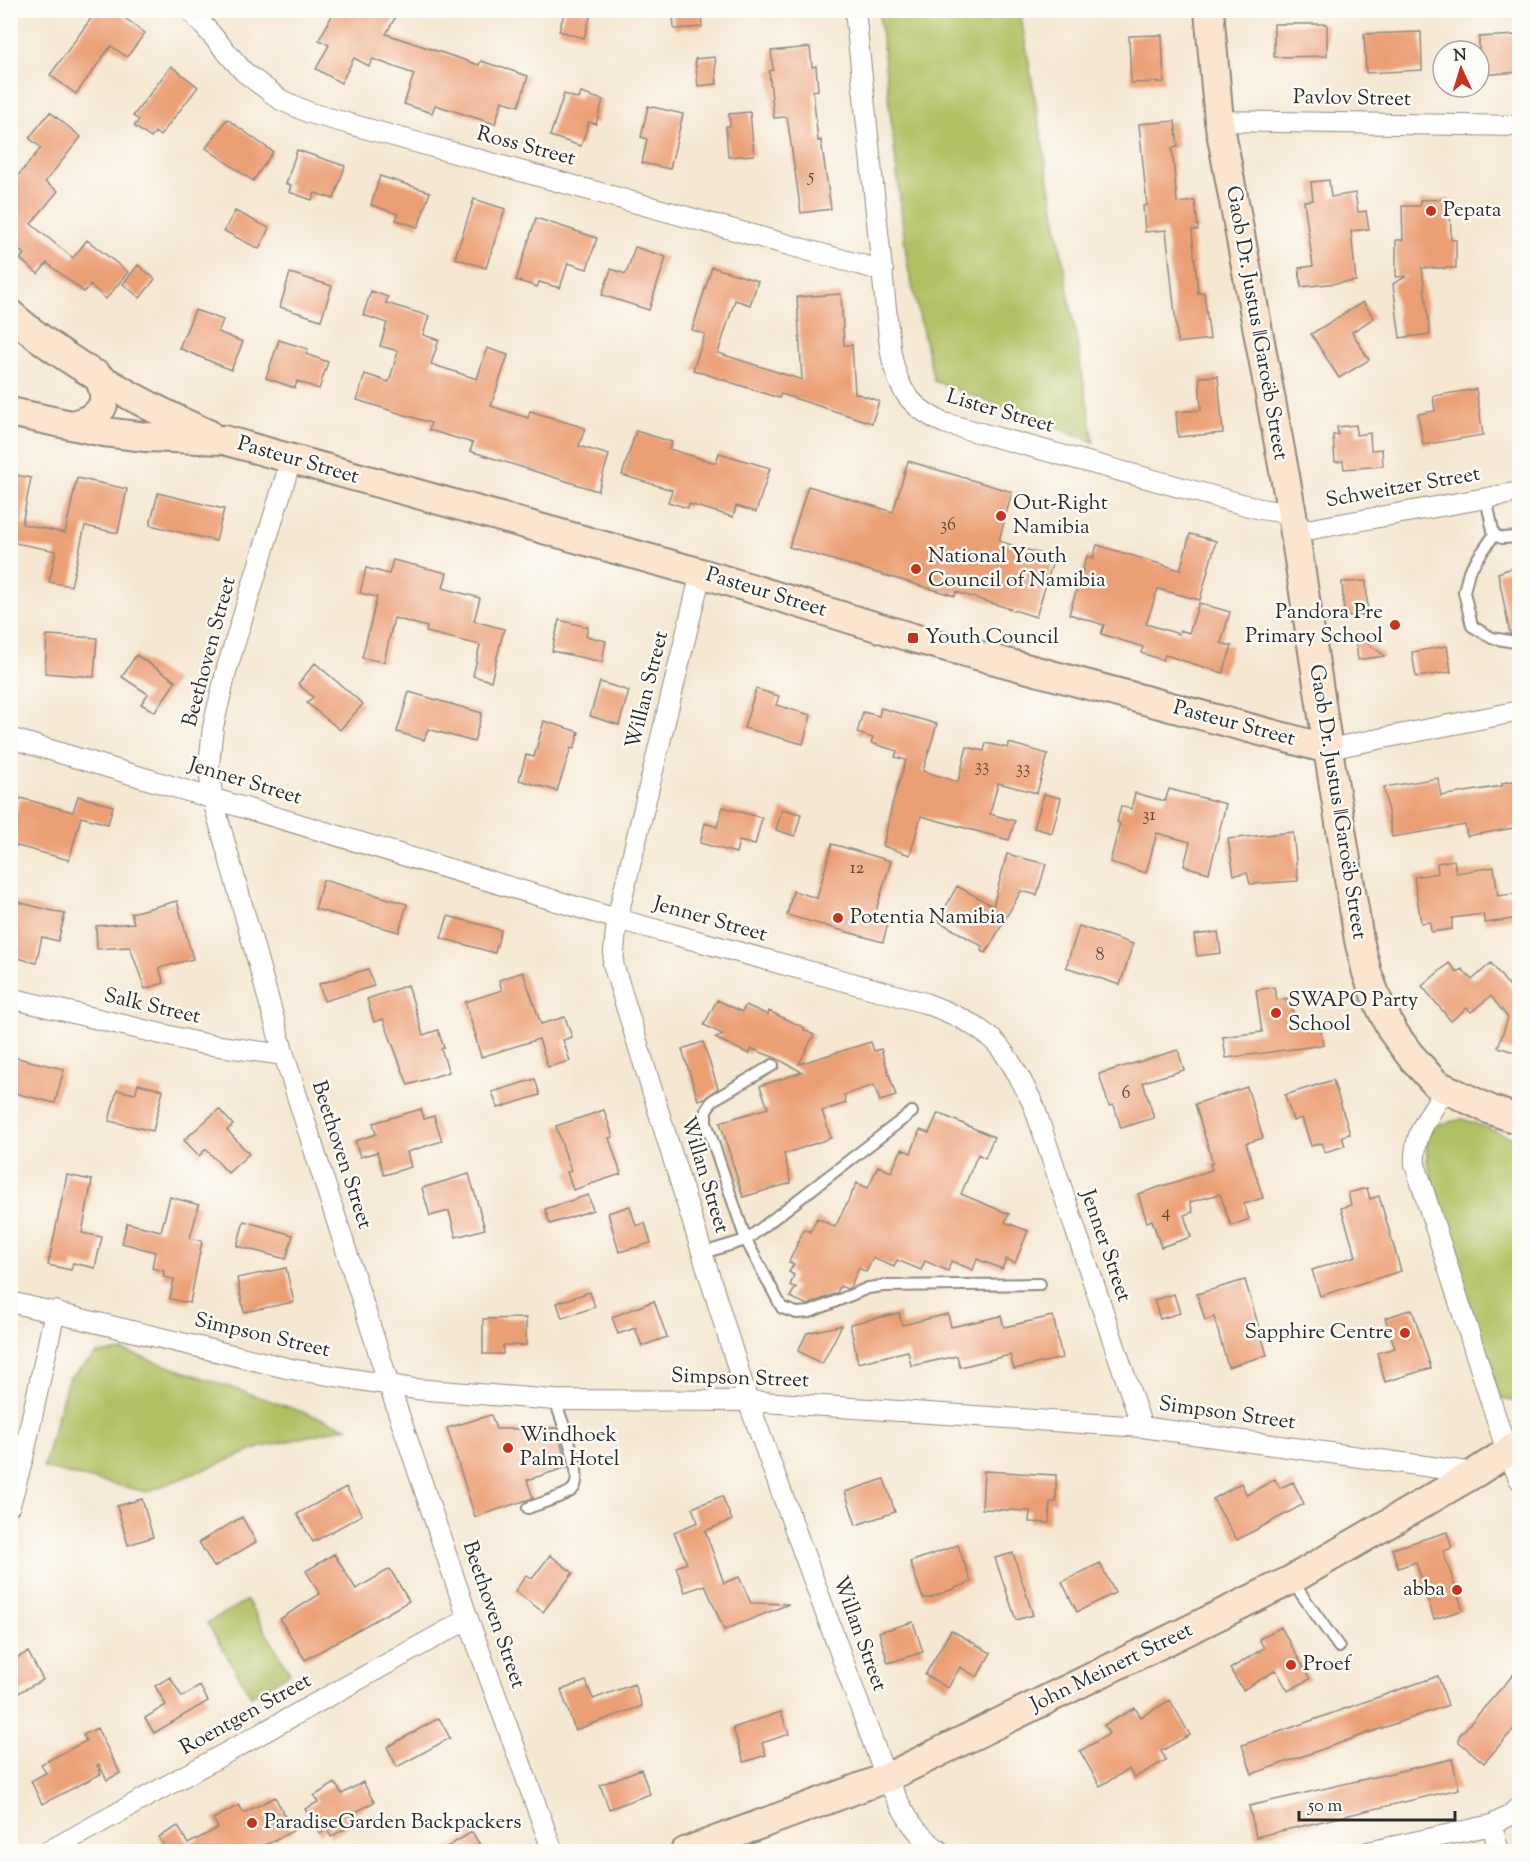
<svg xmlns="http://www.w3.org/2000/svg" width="1530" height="1862" viewBox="0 0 1530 1862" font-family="'Sorts Mill Goudy',serif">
  <rect width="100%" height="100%" fill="#fdfcf7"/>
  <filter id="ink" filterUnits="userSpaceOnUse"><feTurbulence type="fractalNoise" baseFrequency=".0167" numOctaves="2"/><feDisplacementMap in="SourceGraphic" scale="12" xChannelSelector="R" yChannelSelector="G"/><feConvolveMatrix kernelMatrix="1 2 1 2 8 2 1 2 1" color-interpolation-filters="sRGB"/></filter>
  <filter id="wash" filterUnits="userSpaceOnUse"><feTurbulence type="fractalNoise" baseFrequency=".008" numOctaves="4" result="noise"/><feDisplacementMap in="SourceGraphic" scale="24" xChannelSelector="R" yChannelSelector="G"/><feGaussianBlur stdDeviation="1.35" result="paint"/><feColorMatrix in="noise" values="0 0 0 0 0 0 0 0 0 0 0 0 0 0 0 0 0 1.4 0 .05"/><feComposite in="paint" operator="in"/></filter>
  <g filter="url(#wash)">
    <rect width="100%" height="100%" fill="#f5e7d1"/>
    <!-- green -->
    <path fill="#b1c062" stroke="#6e7646" stroke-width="1.5" d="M879 11H1020L1094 442 934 381 907 263Z
      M1463 1119 1519 1140V1403L1501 1398 1492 1379 1427 1160 1426 1138 1435 1125Z
      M124 1351 347 1427 259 1448 147 1492 43 1468 68 1379 97 1354Z
      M247 1600 290 1673 251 1696 207 1623Z"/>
    <g id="blocks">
      <!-- building -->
      <path fill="#eb9f74" d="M97 10H114L145 33 127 57 111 46 76 94 50 75Z
        M335 10H386L396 16 386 34 479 65 481 61 528 76 519 106 502 101 495 124 435 105 432 113 404 104 414 74 373 59 369 66 354 58 341 83 316 69 329 45 319 40Z
        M565 10H579L591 14 584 38 559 31Z
        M701 10 702 27 674 29 673 13Z
        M1274 24H1327V56L1274 57Z
        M1421 32 1422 70 1366 73 1364 34Z
        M1162 35 1164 82 1131 83 1129 36Z
        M1518 35 1520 72 1479 75V37Z
        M810 47 812 67 816 66 818 90 813 91 818 141 821 140 831 209 801 213 787 117 774 118 769 71 773 70 771 51Z
        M715 57 717 84 698 86 695 59Z
        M171 66 198 87 160 136 155 132 151 138 134 126 139 120 133 116Z
        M581 93 603 100 596 124 589 122 581 146 550 136 564 94 579 99Z
        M648 106 683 114 670 169 642 163 647 139 641 137Z
        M50 112 81 137 45 182 58 191 31 224 73 258 87 240 128 272 106 299 90 285 84 292 47 263 38 274 20 259 24 254 10 243V185L41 148 29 138Z
        M750 112 754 155 728 157 726 126H730L729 114Z
        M227 119 273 152 253 181 206 148Z
        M1175 121 1178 147 1172 148 1177 203 1195 201 1198 230H1192L1198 293H1204L1210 339 1178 343 1166 230 1145 232 1143 206 1147 205 1139 124Z
        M297 150 345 166 334 199 315 193 312 200 289 192 291 185 286 184Z
        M380 176 430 192 418 227 396 220 398 214 371 205Z
        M1329 180 1331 197 1355 193 1358 212 1366 211 1369 229 1351 231 1356 281 1301 287 1299 268 1313 266 1304 201 1313 200 1311 182Z
        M474 199 505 209 486 268 455 258Z
        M1450 199 1451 240H1456V268H1422L1430 334 1400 338 1393 284 1407 276 1396 277V240H1403L1402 206H1420V200Z
        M235 211 269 228 259 249 224 231Z
        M536 218 597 238 587 269 568 263 560 288 539 282 537 287 516 280Z
        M635 247 666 257 649 310 602 295 611 269 626 274Z
        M138 265 155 279 140 298 123 284Z
        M712 267 758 281 750 305 735 300 718 353 802 380 797 297 841 294 844 345H852L855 393 879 401 872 423 781 394 779 398 693 370 705 334 692 330Z
        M290 273 332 286 321 320 280 307Z
        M371 291 388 297 386 303 429 316 423 335 439 340 431 364 477 379 487 348 508 355 491 406 528 418 530 411 585 428 579 446 609 455 598 491 470 451 473 443 429 430 431 423 357 400 365 374 389 382 398 351 380 346 387 323 363 315Z
        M1363 302 1374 318 1352 332 1369 360 1339 378 1311 334Z
        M195 310 223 320 218 332 243 342 231 370 179 348Z
        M279 340 308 349 306 354 328 362 319 389 297 381 295 388 266 378Z
        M1218 376 1223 433 1178 437 1176 412 1201 410 1199 377Z
        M1476 389 1483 435 1423 445 1418 414 1435 411 1433 396Z
        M1356 425V435L1370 433 1371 450 1382 449 1383 466 1344 469 1343 461 1335 462 1333 435H1338L1337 427Z
        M636 431 672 442 669 449 716 463 719 453 770 468 756 512 736 506 733 517 689 504 688 508 668 502 672 490 622 475Z
        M908 461 1012 492 999 541 1054 558 1036 617 956 592 955 596 789 547 808 486 893 512Z
        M10 474 31 478 22 524 65 533 77 478 127 489 118 533 85 526 71 586 49 582 56 551 10 542Z
        M158 493 224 509 216 541 150 525Z
        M1190 534 1216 541 1200 600 1158 589 1146 624 1179 634 1180 630 1189 633 1199 603 1230 612 1221 643 1232 646 1223 673 1165 655 1163 660 1141 653 1143 647 1101 634 1104 625 1069 614 1087 556 1093 558 1097 545 1180 570Z
        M393 560 447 573 443 588 480 598 474 621 504 629 491 681 473 676 480 645 426 632 427 627 394 618 384 662 362 658 377 597 360 593 366 568 389 574Z
        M1520 565V635L1510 634 1498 573Z
        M1366 581 1368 615 1344 616 1342 582Z
        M559 620 588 627 586 636 606 641 602 662 552 651Z
        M1355 634 1385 656 1358 660Z
        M47 635 97 638 94 677 45 673Z
        M1447 646 1451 672 1416 677 1412 652Z
        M136 655 176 681 155 712 141 704 148 694 122 677Z
        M315 663 363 704 340 730 307 703 313 697 298 684Z
        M600 682 629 691 619 725 590 716Z
        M756 689 779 696 776 705 811 715 803 744 744 728Z
        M409 692 482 713 474 742 428 729 424 740 397 732Z
        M881 708 937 724 923 771 958 782 967 747 984 751 986 743 1008 748 1009 743 1048 754 1037 793 998 783 990 814 1015 821 1009 840 921 816 910 855 883 846 893 801 906 760 895 757 897 751 871 743 873 738 857 733 863 712 879 716Z
        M544 721 579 732 574 749 571 748 557 791 519 780 526 755 534 757Z
        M1438 778 1441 796 1502 786V783L1520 780V827L1467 836 1465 825 1392 837 1384 787Z
        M1169 789 1226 804 1209 873 1184 866 1190 842 1157 833 1146 873 1110 862 1120 823 1117 822 1121 806 1131 809 1135 793 1165 801Z
        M1044 794 1061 798 1052 833 1034 828Z
        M78 796 113 806 108 824 81 817 69 860 10 844V831L20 798 73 812Z
        M723 807 762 818 755 845 739 841 736 853 700 843 705 823 717 827Z
        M782 809 801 814 795 836 776 830Z
        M1293 832 1298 881 1250 884 1247 873 1234 875 1228 839Z
        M832 844 891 861 875 914 889 919 883 942 787 915 793 891 817 898Z
        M1007 854 1046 864 1037 895 1021 891 986 953 981 951 982 946 938 921 957 886 993 906Z
        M1454 860 1456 873 1494 867 1498 896 1520 893V918L1485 923 1483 914 1452 918V929L1431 932 1430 922 1421 923 1414 877 1438 873 1437 863Z
        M323 880 407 904 399 932 315 909Z
        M10 900 65 914 58 941 42 937 36 963 10 956V943L16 921 10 919Z
        M177 901 193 959 159 968 164 983 145 989 130 947 97 949 96 926 134 923 131 913Z
        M448 916 501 930 495 953 441 938Z
        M1079 926 1133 944 1120 985 1066 967Z
        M1218 932 1221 953 1197 956 1194 935Z
        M1449 963 1457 972 1462 969 1472 980 1491 963 1516 995V992L1520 993V1054L1498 1047 1508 1018 1491 996 1471 1012 1467 1008 1451 1021 1422 986Z
        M368 969 374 986 324 1001 319 984Z
        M523 972 541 1024 565 1017 572 1037 563 1040 570 1061 548 1067 539 1039 481 1057 475 1036H476L465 1002 502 990 499 980Z
        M408 985 423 1035 438 1030 444 1048 441 1049 449 1072 408 1085 383 1019 374 1022 367 999Z
        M1274 987 1277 1000 1291 998 1295 1027 1320 1024 1323 1045 1226 1058 1223 1037 1262 1032 1256 990Z
        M717 1000 742 1012 746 1005 768 1015 769 1011 805 1028 804 1030 814 1035 799 1064 871 1042 874 1051 881 1049 896 1096 880 1101 874 1085 844 1095 846 1103 822 1111 831 1138 784 1154 791 1183 743 1197 720 1122 768 1108 760 1086 802 1072 776 1058 752 1049 749 1054 715 1038 724 1035 704 1025Z
        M703 1042 718 1088 705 1098 698 1100 682 1049Z
        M1178 1050 1184 1070 1143 1082 1154 1118 1121 1128 1114 1105 1109 1106 1099 1074Z
        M13 1057 64 1069 55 1103 10 1092V1069Z
        M535 1079 540 1095 498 1108 492 1092Z
        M1333 1080 1350 1134 1342 1136 1345 1146 1325 1152 1322 1143 1311 1146 1302 1118 1293 1121 1285 1095Z
        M138 1084 163 1090 153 1131 109 1121 117 1090 135 1094Z
        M1247 1087 1263 1138 1246 1143 1263 1198 1244 1204 1249 1219 1231 1226 1220 1194 1190 1202 1193 1212 1184 1215 1191 1237 1161 1247 1152 1220 1147 1222 1138 1194 1212 1170 1210 1164 1213 1163 1195 1104Z
        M219 1109 233 1125 227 1130 249 1154 228 1173 206 1149 199 1156 184 1140Z
        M421 1109 424 1119 434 1116 442 1141 407 1152 411 1167 384 1175 377 1152 360 1157 355 1141 376 1134 373 1123Z
        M604 1110 613 1137 609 1138 621 1174 573 1190 567 1172 571 1171 556 1126Z
        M938 1113 994 1137 985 1158 978 1154 961 1194 1009 1214 1005 1222 1028 1231 1015 1263 1006 1259 1002 1269 977 1259 973 1270 951 1261 948 1271 925 1261 921 1270 897 1260 894 1267 873 1258 866 1272 859 1268 850 1287 847 1289 840 1286 837 1293 808 1305 790 1297 796 1287 790 1286 794 1275 789 1272 794 1264 789 1262 804 1229 810 1232 817 1218 835 1227 857 1183 868 1188 878 1166 891 1172 902 1149 911 1153 920 1130 929 1133Z
        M469 1174 485 1229 456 1237 449 1211 430 1216 422 1188Z
        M67 1175 92 1180 82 1233 102 1237 95 1268 73 1263 71 1270 48 1265Z
        M1367 1188 1370 1199 1379 1196 1401 1271 1320 1296 1312 1270 1356 1256 1341 1208 1351 1205 1348 1193Z
        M588 1195 593 1210 550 1224 545 1209Z
        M170 1197 199 1205 190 1238 202 1241 190 1303 170 1299 174 1279 163 1277 164 1271 152 1268 155 1252 122 1243 127 1223 161 1231Z
        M630 1206 636 1226 645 1223 651 1243 619 1252 608 1213Z
        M244 1221 293 1235 286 1259 237 1246Z
        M286 1268 294 1302 244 1312 237 1278Z
        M1245 1280 1267 1355 1228 1367 1214 1317 1205 1320 1197 1294Z
        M590 1292 595 1307 562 1318 557 1303Z
        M1174 1294 1180 1313 1160 1319 1154 1300Z
        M654 1301 667 1337 642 1346 635 1328 618 1334 612 1317Z
        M1412 1309 1431 1368 1385 1382 1377 1353 1395 1348 1385 1318Z
        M899 1313 902 1325 948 1314 951 1327 1001 1316 1004 1327 1053 1316 1062 1358 1014 1369 1010 1355 960 1367 957 1356 911 1366 908 1351 858 1363 850 1324Z
        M526 1318V1345H503V1354H483V1319Z
        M842 1325 822 1364 798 1351 807 1333Z
        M491 1415 496 1429 556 1428 568 1467 527 1480 533 1498 475 1517 447 1428Z
        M984 1471 1056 1475V1502H1050L1049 1523 1029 1522 1030 1511 982 1509Z
        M884 1479 895 1512 856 1525 845 1492Z
        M1275 1479 1280 1488 1293 1482 1304 1504 1237 1540 1213 1499 1241 1483 1247 1495Z
        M346 1487 362 1515 313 1542 297 1514Z
        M722 1496 732 1520 705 1531 724 1583 739 1577 751 1603 789 1604 724 1630 705 1585 685 1592 676 1567 687 1563 674 1532 698 1522 692 1508Z
        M142 1499 153 1537 128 1545 117 1506Z
        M242 1517 256 1542 214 1567 199 1542Z
        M1447 1532 1452 1548 1443 1551 1463 1610 1434 1619 1416 1562 1398 1568 1392 1549Z
        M958 1545 971 1582 930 1598H923L910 1562Z
        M1013 1553 1033 1615 1016 1620 995 1558Z
        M334 1554 356 1589 390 1569 409 1601 305 1660 280 1619 320 1594 306 1571Z
        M550 1555 573 1573 543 1612 515 1591 526 1575 532 1579Z
        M1100 1563 1115 1593 1077 1612 1062 1582Z
        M913 1622 923 1652 888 1663 879 1632Z
        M1281 1627 1310 1679 1288 1691 1276 1670 1243 1690 1230 1669 1264 1648 1259 1639Z
        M951 1630 991 1653 977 1677 960 1667 948 1688 925 1675Z
        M28 1652 43 1680 10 1697V1661Z
        M1520 1667V1722L1484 1763 1459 1742V1736Z
        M1438 1676 1448 1705 1252 1774 1242 1745Z
        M170 1677 182 1697 200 1686 208 1701 154 1733 145 1718 166 1705 155 1686Z
        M586 1681 593 1699 634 1684 642 1706 575 1730 561 1690Z
        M1170 1700 1190 1735 1161 1751 1166 1760 1134 1778 1129 1769 1100 1786 1080 1751 1109 1734 1104 1725 1135 1708 1141 1717Z
        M781 1712 789 1734 762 1743 766 1755 744 1762 733 1728Z
        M439 1718 450 1738 397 1767 387 1747Z
        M97 1728 120 1773 107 1780 99 1764 97 1765 101 1774 42 1804 31 1781 46 1773 41 1764 86 1741 83 1735Z
        M1452 1759 1459 1789 1256 1837 1249 1806Z
        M641 1769 650 1794 609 1809 600 1785Z
        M363 1782 374 1802 351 1815 356 1822 331 1837 327 1829 320 1834 305 1809 318 1802 314 1796 335 1783 342 1794Z
        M275 1797 293 1831 253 1851H167L159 1837 178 1826 188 1844 218 1828 213 1819 239 1805 244 1813Z
        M472 1832 484 1851H440Z"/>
    </g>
  </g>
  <g filter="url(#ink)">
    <use href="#blocks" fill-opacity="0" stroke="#90897e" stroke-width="1.5"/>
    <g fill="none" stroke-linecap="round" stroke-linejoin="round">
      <defs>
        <path id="lane" d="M1486 498 1494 535 1502 538 1520 537
          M1494 535 1469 571 1464 592 1472 626 1492 638 1520 643
          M773 1065 713 1100 706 1110V1122L746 1240 782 1308 797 1313 810 1312 868 1288 883 1286 1040 1284
          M703 1253 746 1240 912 1112
          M528 1508C538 1504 566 1496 572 1490 587 1478 560 1418 555 1400
          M1292 1581 1339 1647"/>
        <path id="street" d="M190 10 244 72 281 100 310 113 883 271
          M855 10 890 347C896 386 907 406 944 423L1260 509 1292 514
          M1219 121 1520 126
          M291 460 227 668 213 727 209 765 212 797 284 1055 389 1385 468 1619 553 1852
          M1295 532 1520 492
          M701 573 617 919 613 964 748 1401 886 1778C903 1810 910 1830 941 1852
          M10 738 617 919 925 1003C949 1012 975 1023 994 1041 1009 1056 1025 1087 1034 1106L1142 1427
          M1328 749 1520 711
          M10 998 199 1043 284 1055
          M1445 1089C1430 1115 1413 1133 1415 1164L1507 1452 1520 1480
          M10 1302 291 1369 415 1389 555 1400 748 1401 1142 1427 1475 1473
          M10 1505 24 1454 55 1311
          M1492 1825 1499 1852
          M47 1852 468 1619
          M1368 1852 1492 1825 1509 1816 1520 1806"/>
        <path id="secondary" d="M1209 10 1219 121 1292 514 1328 749 1359 940 1367 973 1378 1002 1393 1032 1410 1055 1436 1084 1491 1110 1520 1120
          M10 314C62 360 144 406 208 434
          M10 412 104 432 146 437 224 440 701 573 913 638 1328 749
          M73 425C101 417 113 404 97 375
          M685 1852 886 1778 1291 1580 1475 1473 1520 1444"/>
      </defs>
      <!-- lane casing -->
      <use href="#lane" stroke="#90897e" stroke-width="14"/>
      <!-- street casing -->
      <use href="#street" stroke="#90897e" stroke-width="22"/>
      <!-- secondary casing -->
      <use href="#secondary" stroke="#90897e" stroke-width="32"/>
      <!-- lane -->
      <use href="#lane" stroke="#fff" stroke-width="10"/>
      <!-- street -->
      <use href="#street" stroke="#fff" stroke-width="20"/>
      <!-- secondary -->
      <use href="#secondary" stroke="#fbe5cf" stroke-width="28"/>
    </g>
  </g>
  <!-- markers -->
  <g fill="#c8321e" stroke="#fdfcf7" stroke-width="2">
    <circle cx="1431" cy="211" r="6"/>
    <circle cx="1001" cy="516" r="6"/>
    <circle cx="916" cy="569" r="6"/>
    <circle cx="1395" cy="625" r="6"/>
    <rect x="907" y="632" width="12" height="12" rx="3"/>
    <circle cx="838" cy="918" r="6"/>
    <circle cx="1276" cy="1013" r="6"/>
    <circle cx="1405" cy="1333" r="6"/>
    <circle cx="508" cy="1448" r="6"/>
    <circle cx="1457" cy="1590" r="6"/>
    <circle cx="1291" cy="1665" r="6"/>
    <circle cx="252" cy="1823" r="6"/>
  </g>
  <g text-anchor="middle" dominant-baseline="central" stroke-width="5" stroke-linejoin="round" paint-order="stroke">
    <!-- number labels -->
    <g font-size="18" fill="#5b483d">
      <text x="811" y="177">5</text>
      <text x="948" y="526">36</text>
      <text x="982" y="767">33</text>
      <text x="1023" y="769">33</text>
      <text x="1149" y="816">31</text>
      <text x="857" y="869">12</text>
      <text x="1100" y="956">8</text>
      <text x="1126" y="1094">6</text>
      <text x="1166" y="1213">4</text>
    </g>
    <!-- street labels -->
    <g font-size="21" fill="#2b2b2b" stroke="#fdfcf7">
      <text transform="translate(1352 99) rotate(1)">Pavlov Street</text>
      <text transform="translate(526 147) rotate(15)">Ross Street</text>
      <text transform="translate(1256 323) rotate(80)">Gaob Dr. Justus ǁGaroëb Street</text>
      <text transform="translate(1000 412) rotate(16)">Lister Street</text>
      <text transform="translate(298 461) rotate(16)">Pasteur Street</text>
      <text transform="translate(1403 488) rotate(-10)">Schweitzer Street</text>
      <text transform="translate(766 593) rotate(17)">Pasteur Street</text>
      <text transform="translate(210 652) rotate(-75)">Beethoven Street</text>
      <text transform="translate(648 690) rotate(-76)">Willan Street</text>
      <text transform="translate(1234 724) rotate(15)">Pasteur Street</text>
      <text transform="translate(245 782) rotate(17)">Jenner Street</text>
      <text transform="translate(1337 802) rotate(81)">Gaob Dr. Justus ǁGaroëb Street</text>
      <text transform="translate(710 920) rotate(16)">Jenner Street</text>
      <text transform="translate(152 1007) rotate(13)">Salk Street</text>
      <text transform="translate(341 1155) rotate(72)">Beethoven Street</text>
      <text transform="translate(704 1175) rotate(73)">Willan Street</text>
      <text transform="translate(1105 1246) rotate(71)">Jenner Street</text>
      <text transform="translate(262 1336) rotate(13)">Simpson Street</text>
      <text transform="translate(740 1379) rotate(2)">Simpson Street</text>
      <text transform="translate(1227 1414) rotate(8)">Simpson Street</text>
      <text transform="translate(493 1615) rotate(71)">Beethoven Street</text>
      <text transform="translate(859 1634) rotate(70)">Willan Street</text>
      <text transform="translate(1112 1668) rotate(-26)">John Meinert Street</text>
      <text transform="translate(246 1715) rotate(-29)">Roentgen Street</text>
    </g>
    <!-- poi labels -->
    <g font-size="21" fill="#2b2b2b" stroke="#fdfcf7" text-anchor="start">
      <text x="1443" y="211">Pepata</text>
      <text x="1013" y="504">Out-Right<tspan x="1013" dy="24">Namibia</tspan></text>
      <text x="928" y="557">National Youth<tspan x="928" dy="24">Council of Namibia</tspan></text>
      <text x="1383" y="613" text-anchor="end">Pandora Pre<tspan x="1383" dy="24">Primary School</tspan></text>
      <text x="925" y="638">Youth Council</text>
      <text x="850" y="918">Potentia Namibia</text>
      <text x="1288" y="1001">SWAPO Party<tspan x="1288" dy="24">School</tspan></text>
      <text x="1393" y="1333" text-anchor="end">Sapphire Centre</text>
      <text x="520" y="1436">Windhoek<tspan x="520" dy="24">Palm Hotel</tspan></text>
      <text x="1445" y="1590" text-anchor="end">abba</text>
      <text x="1303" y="1665">Proef</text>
      <text x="264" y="1823">ParadiseGarden Backpackers</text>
    </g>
  </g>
  <!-- margin -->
  <rect width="1530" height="1862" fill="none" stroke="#fdfcf7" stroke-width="36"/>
  <!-- north arrow -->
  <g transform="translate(1461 69) rotate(356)"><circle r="28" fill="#fdfcf7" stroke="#a9a8a5" stroke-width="1.5"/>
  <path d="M0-4.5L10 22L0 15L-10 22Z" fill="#c8321e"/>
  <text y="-9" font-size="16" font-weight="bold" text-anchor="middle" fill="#2b2b2b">N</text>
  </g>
  <!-- scale -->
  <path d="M1299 1811v9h156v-9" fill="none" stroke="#2b2b2b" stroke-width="3"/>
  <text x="1308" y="1811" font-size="18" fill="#2b2b2b" stroke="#fdfcf7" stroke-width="4.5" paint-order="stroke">50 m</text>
</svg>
